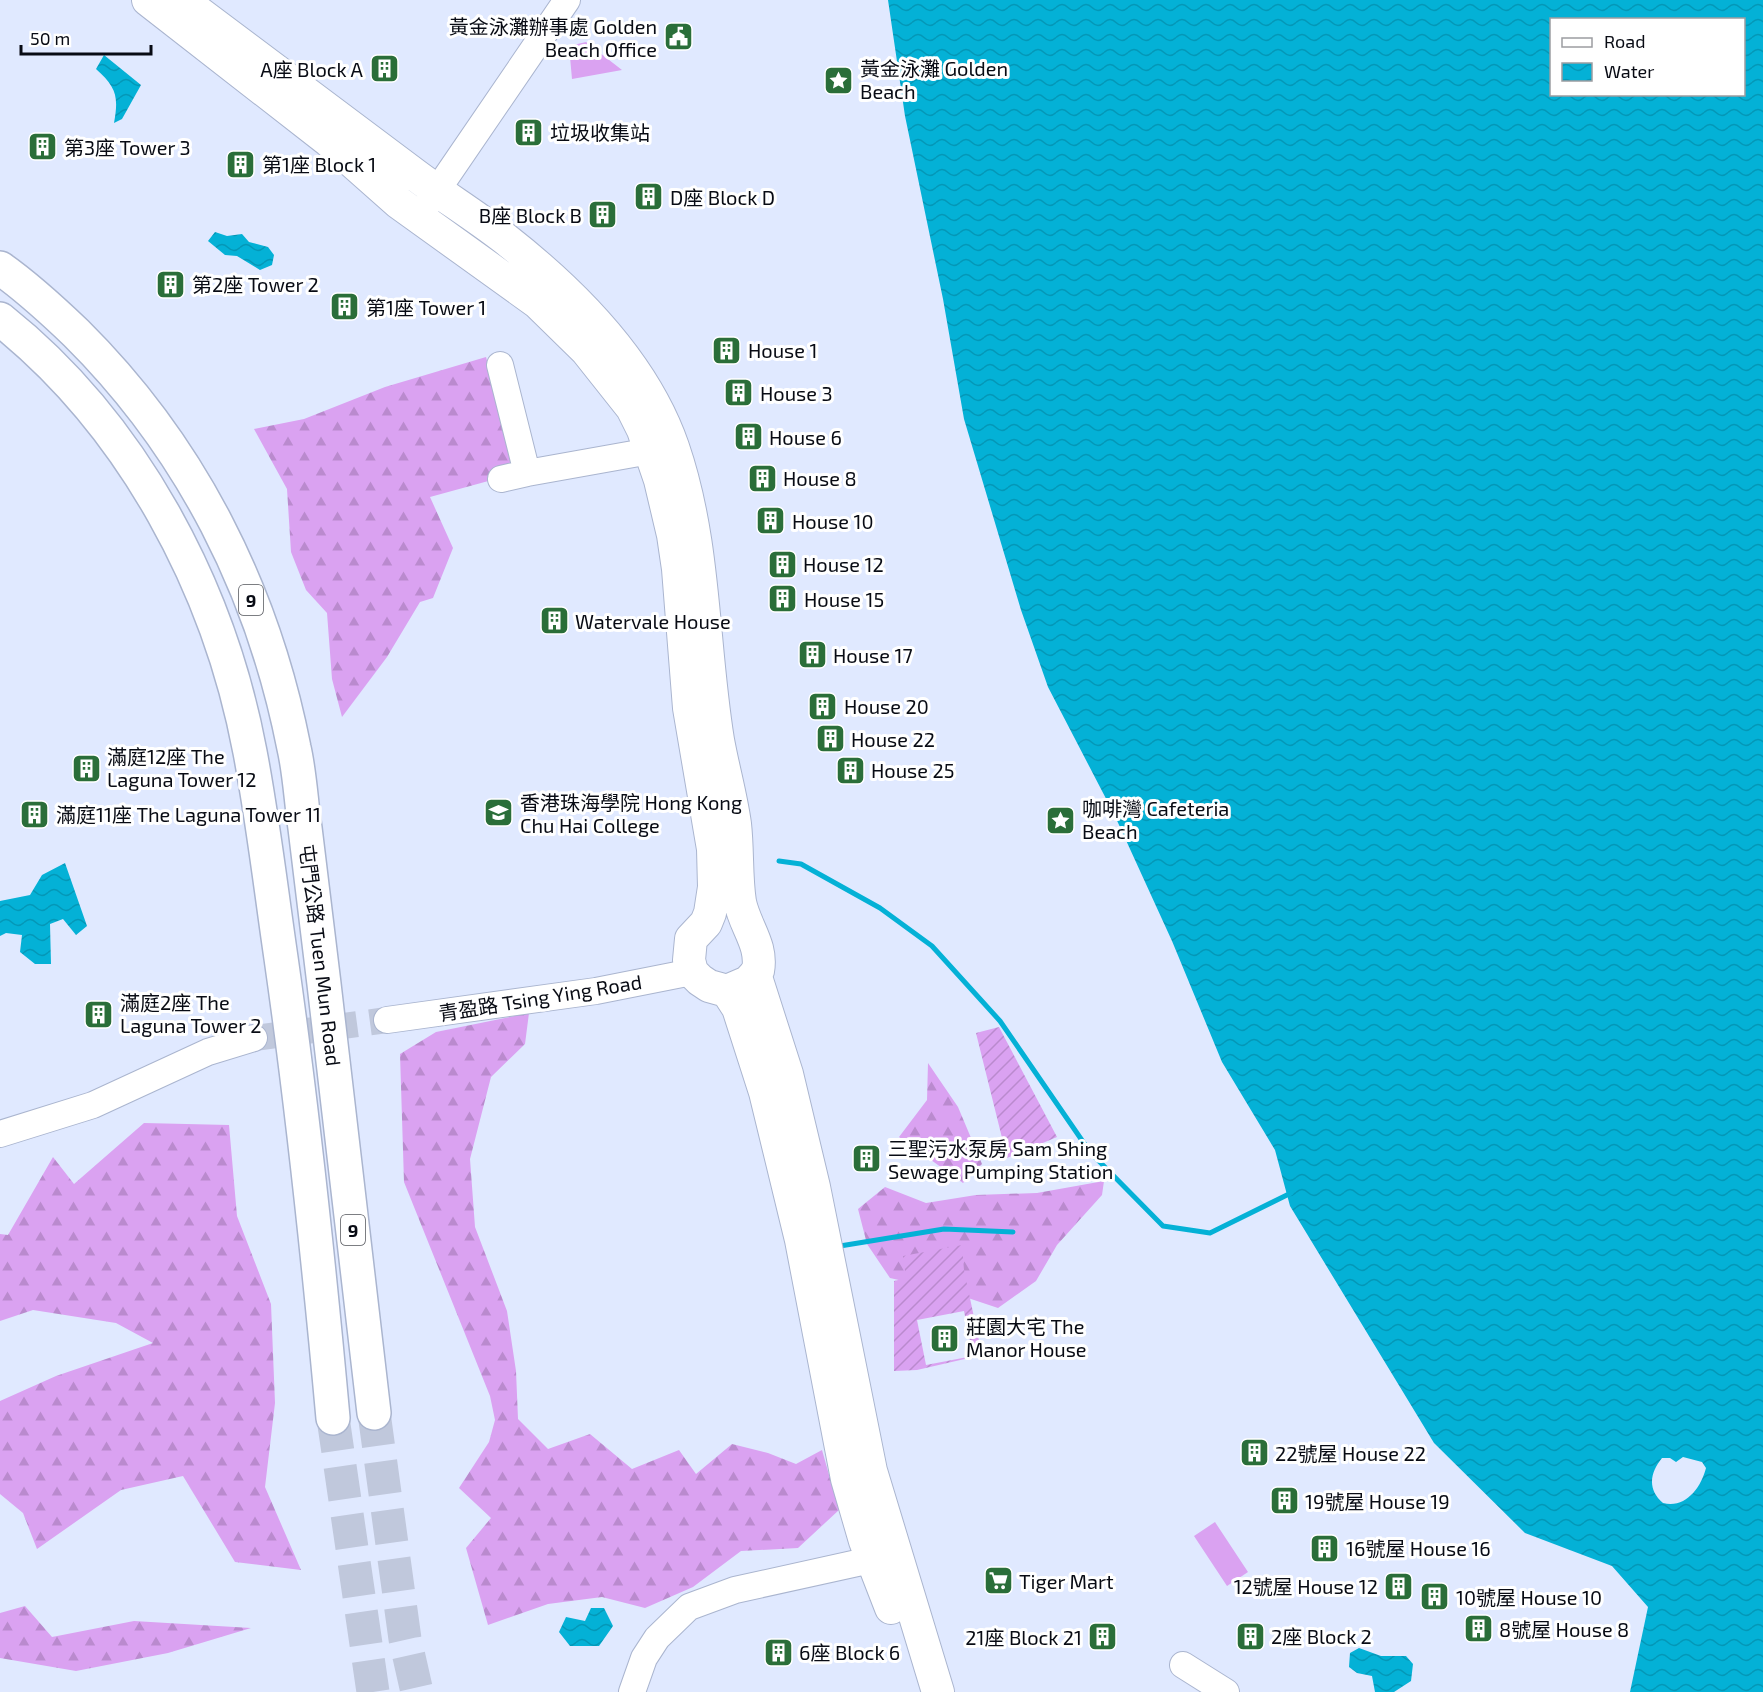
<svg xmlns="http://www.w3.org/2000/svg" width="1763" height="1692" viewBox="0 0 1763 1692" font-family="'Exo 2','Noto Sans TC',sans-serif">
  <defs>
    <pattern id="forest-firs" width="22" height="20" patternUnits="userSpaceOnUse" patternTransform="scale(1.5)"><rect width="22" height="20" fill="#daa2f1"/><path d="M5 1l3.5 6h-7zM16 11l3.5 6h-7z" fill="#ba8ace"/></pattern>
    <pattern id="garden-furrows" width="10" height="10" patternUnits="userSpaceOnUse" patternTransform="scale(1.5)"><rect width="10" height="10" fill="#daa2f1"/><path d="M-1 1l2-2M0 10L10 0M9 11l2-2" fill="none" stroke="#ba8ace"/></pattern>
    <pattern id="water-waves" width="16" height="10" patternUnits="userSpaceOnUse" patternTransform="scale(1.5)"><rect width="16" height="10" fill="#04b1d6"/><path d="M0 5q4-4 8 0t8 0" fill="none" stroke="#0497b7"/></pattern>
  </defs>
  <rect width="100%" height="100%" fill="#e0e9ff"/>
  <!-- forest -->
  <path fill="url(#forest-firs)" d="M486 357 515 463 492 480 430 497 453 548 433 598 420 602 387 657 342 717 332 679 327 613 306 590 291 552 287 489 254 429 304 419 385 387Z
    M529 1013 525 1044 491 1077 470 1159 475 1227 507 1311 516 1371 518 1419 548 1449 590 1434 632 1469 679 1450 696 1474 732 1444 768 1453 796 1464 822 1450 839 1510 798 1548 741 1551 693 1587 645 1608 602 1597 548 1604 488 1625 466 1548 491 1518 459 1488 489 1442 495 1420 490 1396 404 1182 400 1054 436 1032Z
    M928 1063 958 1107 982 1164 963 1183 899 1137 927 1100Z
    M144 1123 229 1125 237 1216 271 1304 275 1403 265 1487 301 1570 235 1562 183 1476 121 1490 37 1549 23 1513 0 1494V1401L56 1376 153 1343 116 1323 33 1310 0 1321V1234L8 1235 53 1157 74 1184Z
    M1104 1181 1102 1195 1057 1245 1036 1281 998 1308 947 1291 890 1278 867 1244 858 1209 885 1187 926 1203 976 1195 1037 1193Z
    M25 1606 52 1637 134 1621 251 1628 168 1653 76 1671 0 1658V1613Z"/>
  <!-- park -->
  <path fill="#daa2f1" d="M586 42 622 70 572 79 569 46Z
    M1215 1522 1248 1572 1227 1586 1194 1536Z"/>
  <!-- garden -->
  <path fill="url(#garden-furrows)" fill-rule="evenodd" d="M999 1027 1057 1137 1007 1158 976 1033Z
    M962 1245 964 1270 982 1355 917 1370 894 1371V1281L906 1278 903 1256ZM964 1311 973 1356 926 1365 917 1320Z"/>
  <!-- water -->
  <path fill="url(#water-waves)" fill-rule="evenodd" d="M888 0H1763V1692H1630L1648 1607 1612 1566 1525 1533 1434 1443 1290 1206 1275 1150 1222 1062 1172 941 1114 814 1048 687 1021 610 964 419 943 299 905 116ZM1552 20H1744V94H1552ZM1683 1457 1702 1462 1706 1468C1701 1488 1685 1509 1663 1503 1647 1489 1650 1473 1662 1458H1670L1676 1462Z
    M104 55 141 85 122 119 114 123C119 96 116 87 96 69Z
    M215 232 227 236 242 234 249 242 268 247 274 255 272 265 260 270 237 256 225 255 208 241Z
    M65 863 87 926 76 935 63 919 50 924 51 964H35L20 952 22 935 6 933 0 936V901L30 895 42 875Z
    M591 1608H604L613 1626 599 1646H570L559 1632 566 1617 585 1621Z
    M1359 1648 1381 1656H1406L1413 1664 1411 1681 1394 1692H1375L1372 1676 1357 1673 1349 1667 1350 1653Z"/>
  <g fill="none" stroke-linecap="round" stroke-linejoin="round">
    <!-- stream -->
    <path stroke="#04b1d6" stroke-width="5" d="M779 861 801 864 880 908 932 946 1000 1021 1090 1152 1163 1226 1210 1233 1291 1193
      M840 1246 944 1229 1013 1232"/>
    <!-- minor-tunnel -->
    <path stroke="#c0c8dc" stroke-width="26" stroke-dasharray="26 13" stroke-linecap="butt" d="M254 1038 387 1020"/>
    <!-- highway-tunnel -->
    <path stroke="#c0c8dc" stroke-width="33" stroke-dasharray="33 16" stroke-linecap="butt" d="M374 1413 405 1639 417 1692
      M333 1418 373 1692"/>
    <defs>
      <path id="minor" d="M427 205 567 0
        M500 365 527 473 667 448
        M501 479 527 473
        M387 1020 596 991 692 972
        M0 1134 93 1105 208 1052 254 1038
        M1183 1665 1226 1692
        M632 1692 644 1658 657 1638 689 1607 735 1590 889 1556"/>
      <path id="major" d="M148 0 329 141 399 203 538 303 586 350 632 408 643 430 660 480 673 535 678 569 689 708 713 849 714 887 710 913 706 923 691 939 689 960 692 972 700 980 709 986 727 991 748 982 758 971C763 945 745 927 740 902 736 877 738 850 735 824 731 795 723 768 718 740 702 642 706 543 673 447 644 363 573 292 504 238 473 214 440 194 410 171 334 114 258 57 182 0
        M755 974 787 1074 814 1187 871 1471 938 1692
        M727 991 738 1008 765 1092 801 1240 847 1479 865 1541 891 1608"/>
      <path id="highway" d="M0 268C27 287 52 310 76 333 191 447 263 590 294 748 300 774 301 802 305 828 311 880 318 932 324 984 342 1127 358 1270 374 1413
        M0 319C133 425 219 587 250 752 263 820 271 890 281 958 303 1111 319 1264 333 1418"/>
    </defs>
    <!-- minor casing -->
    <use href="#minor" stroke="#aab5cf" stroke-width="28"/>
    <!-- major casing -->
    <use href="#major" stroke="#aab5cf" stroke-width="34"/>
    <!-- highway casing -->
    <use href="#highway" stroke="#aab5cf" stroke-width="36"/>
    <!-- minor -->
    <use href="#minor" stroke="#fff" stroke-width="26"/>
    <!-- major -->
    <use href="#major" stroke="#fff" stroke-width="32"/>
    <!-- highway -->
    <use href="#highway" stroke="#fff" stroke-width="33"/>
  </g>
  <!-- icons -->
  <defs>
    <symbol id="civic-square" viewBox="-11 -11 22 22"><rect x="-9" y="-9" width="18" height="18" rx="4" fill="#2a6e39" stroke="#fff"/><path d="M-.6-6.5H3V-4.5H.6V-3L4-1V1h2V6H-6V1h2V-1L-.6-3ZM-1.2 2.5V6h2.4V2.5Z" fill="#fff"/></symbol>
    <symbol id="building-square" viewBox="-11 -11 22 22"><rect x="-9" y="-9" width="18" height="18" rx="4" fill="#2a6e39" stroke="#fff"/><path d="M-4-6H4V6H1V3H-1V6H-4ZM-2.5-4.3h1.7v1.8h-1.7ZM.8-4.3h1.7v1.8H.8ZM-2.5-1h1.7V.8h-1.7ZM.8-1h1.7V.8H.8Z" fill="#fff"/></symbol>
    <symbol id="sight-square" viewBox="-11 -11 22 22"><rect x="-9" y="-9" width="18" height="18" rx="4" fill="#2a6e39" stroke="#fff"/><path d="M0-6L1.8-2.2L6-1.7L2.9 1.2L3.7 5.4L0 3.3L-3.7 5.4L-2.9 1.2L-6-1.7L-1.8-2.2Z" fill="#fff"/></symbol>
    <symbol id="university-square" viewBox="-11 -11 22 22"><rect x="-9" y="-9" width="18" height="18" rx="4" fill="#2a6e39" stroke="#fff"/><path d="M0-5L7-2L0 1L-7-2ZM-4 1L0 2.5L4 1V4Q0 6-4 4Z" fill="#fff"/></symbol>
    <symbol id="supermarket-square" viewBox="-11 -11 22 22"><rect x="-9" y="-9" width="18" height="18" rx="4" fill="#2a6e39" stroke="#fff"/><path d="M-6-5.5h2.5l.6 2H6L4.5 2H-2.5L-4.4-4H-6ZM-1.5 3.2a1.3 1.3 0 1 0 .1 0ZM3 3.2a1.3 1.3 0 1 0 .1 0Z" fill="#fff"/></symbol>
  </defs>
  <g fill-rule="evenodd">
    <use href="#civic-square" x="662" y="20" width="33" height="33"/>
    <use href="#building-square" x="368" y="52" width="33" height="33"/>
    <use href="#sight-square" x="822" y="64" width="33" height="33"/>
    <use href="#building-square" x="512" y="116" width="33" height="33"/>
    <use href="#building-square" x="26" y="130" width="33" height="33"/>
    <use href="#building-square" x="224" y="148" width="33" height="33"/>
    <use href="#building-square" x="632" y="180" width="33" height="33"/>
    <use href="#building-square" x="586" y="198" width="33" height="33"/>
    <use href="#building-square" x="154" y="268" width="33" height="33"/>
    <use href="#building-square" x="328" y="290" width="33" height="33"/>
    <use href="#building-square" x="710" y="334" width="33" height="33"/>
    <use href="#building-square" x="722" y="376" width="33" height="33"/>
    <use href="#building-square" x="732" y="420" width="33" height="33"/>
    <use href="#building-square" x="746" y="462" width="33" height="33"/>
    <use href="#building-square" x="754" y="504" width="33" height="33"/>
    <use href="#building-square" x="766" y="548" width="33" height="33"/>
    <use href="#building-square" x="766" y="582" width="33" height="33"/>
    <use href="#building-square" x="538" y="604" width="33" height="33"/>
    <use href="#building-square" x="796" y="638" width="33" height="33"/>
    <use href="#building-square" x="806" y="690" width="33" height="33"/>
    <use href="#building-square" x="814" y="722" width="33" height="33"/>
    <use href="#building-square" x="70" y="752" width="33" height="33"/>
    <use href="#building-square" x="834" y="754" width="33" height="33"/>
    <use href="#university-square" x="482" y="796" width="33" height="33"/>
    <use href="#building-square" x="18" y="798" width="33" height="33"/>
    <use href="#sight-square" x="1044" y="804" width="33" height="33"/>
    <use href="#building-square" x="82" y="998" width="33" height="33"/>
    <use href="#building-square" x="850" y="1142" width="33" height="33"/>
    <use href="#building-square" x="928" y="1322" width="33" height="33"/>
    <use href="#building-square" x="1238" y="1436" width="33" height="33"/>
    <use href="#building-square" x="1268" y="1484" width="33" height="33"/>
    <use href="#building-square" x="1308" y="1532" width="33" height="33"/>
    <use href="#supermarket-square" x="982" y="1564" width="33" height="33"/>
    <use href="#building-square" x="1382" y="1570" width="33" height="33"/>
    <use href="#building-square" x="1418" y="1580" width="33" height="33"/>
    <use href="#building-square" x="1462" y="1612" width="33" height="33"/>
    <use href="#building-square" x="1234" y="1620" width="33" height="33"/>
    <use href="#building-square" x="1086" y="1620" width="33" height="33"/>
    <use href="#building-square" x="762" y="1636" width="33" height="33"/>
  </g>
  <g text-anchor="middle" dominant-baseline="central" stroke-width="6" stroke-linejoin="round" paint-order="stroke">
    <!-- shield labels -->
    <g fill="#fff" stroke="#52545a" stroke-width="1.5">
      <rect x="239" y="585" width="24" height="30" rx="4.5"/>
      <rect x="341" y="1215" width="24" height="30" rx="4.5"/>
    </g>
    <g font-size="18" font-weight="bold" fill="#080b14">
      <text x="251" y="600">9</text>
      <text x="353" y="1230">9</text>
    </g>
    <!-- poi labels -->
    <g font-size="20" fill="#080b14" stroke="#fff" text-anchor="start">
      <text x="657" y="26" text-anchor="end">黃金泳灘辦事處 Golden<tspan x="657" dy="23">Beach Office</tspan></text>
      <text x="860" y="68">黃金泳灘 Golden<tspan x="860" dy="23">Beach</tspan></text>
      <text x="363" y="69" text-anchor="end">A座 Block A</text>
      <text x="550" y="132">垃圾收集站</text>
      <text x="64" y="147">第3座 Tower 3</text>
      <text x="262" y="164">第1座 Block 1</text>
      <text x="670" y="197">D座 Block D</text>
      <text x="582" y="215" text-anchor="end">B座 Block B</text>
      <text x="192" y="284">第2座 Tower 2</text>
      <text x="366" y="307">第1座 Tower 1</text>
      <text x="748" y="350">House 1</text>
      <text x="760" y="393">House 3</text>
      <text x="769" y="437">House 6</text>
      <text x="783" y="478">House 8</text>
      <text x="792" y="521">House 10</text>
      <text x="803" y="564">House 12</text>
      <text x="804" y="599">House 15</text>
      <text x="575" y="621">Watervale House</text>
      <text x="833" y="655">House 17</text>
      <text x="844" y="706">House 20</text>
      <text x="851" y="739">House 22</text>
      <text x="107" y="756">滿庭12座 The<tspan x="107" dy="23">Laguna Tower 12</tspan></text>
      <text x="871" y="770">House 25</text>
      <text x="520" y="802">香港珠海學院 Hong Kong<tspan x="520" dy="23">Chu Hai College</tspan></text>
      <text x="1082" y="808">咖啡灣 Cafeteria<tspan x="1082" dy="23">Beach</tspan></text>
      <text x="56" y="814">滿庭11座 The Laguna Tower 11</text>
      <text x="120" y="1002">滿庭2座 The<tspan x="120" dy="23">Laguna Tower 2</tspan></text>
      <text x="888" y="1148">三聖污水泵房 Sam Shing<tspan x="888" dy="23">Sewage Pumping Station</tspan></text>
      <text x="966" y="1326">莊園大宅 The<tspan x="966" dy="23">Manor House</tspan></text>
      <text x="1275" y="1453">22號屋 House 22</text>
      <text x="1305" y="1501">19號屋 House 19</text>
      <text x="1346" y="1548">16號屋 House 16</text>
      <text x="1019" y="1581">Tiger Mart</text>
      <text x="1378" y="1586" text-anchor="end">12號屋 House 12</text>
      <text x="1456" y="1597">10號屋 House 10</text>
      <text x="1499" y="1629">8號屋 House 8</text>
      <text x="1271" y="1636">2座 Block 2</text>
      <text x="1082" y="1637" text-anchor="end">21座 Block 21</text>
      <text x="799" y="1652">6座 Block 6</text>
    </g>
    <!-- street labels -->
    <g font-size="20" fill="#080b14" stroke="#fff">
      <text transform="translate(321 955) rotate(83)">屯門公路 Tuen Mun Road</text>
      <text transform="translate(540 997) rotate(-9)">青盈路 Tsing Ying Road</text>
    </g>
  </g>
  <!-- legend -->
  <rect x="1550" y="18" width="195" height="78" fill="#ffffff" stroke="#9c9da1" stroke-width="1.5"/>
  <rect x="1562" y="38" width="30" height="9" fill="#ffffff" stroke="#9c9da1" stroke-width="1.5"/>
  <text x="1604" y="48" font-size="18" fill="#080b14">Road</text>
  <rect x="1562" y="63" width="30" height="18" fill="url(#water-waves)" stroke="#9c9da1" stroke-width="1.5"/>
  <text x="1604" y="78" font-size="18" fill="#080b14">Water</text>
  <!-- scale -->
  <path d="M21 45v9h130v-9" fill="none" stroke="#080b14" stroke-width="3"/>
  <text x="30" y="45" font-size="18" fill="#080b14" stroke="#ffffff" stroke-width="4.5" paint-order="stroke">50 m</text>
</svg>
